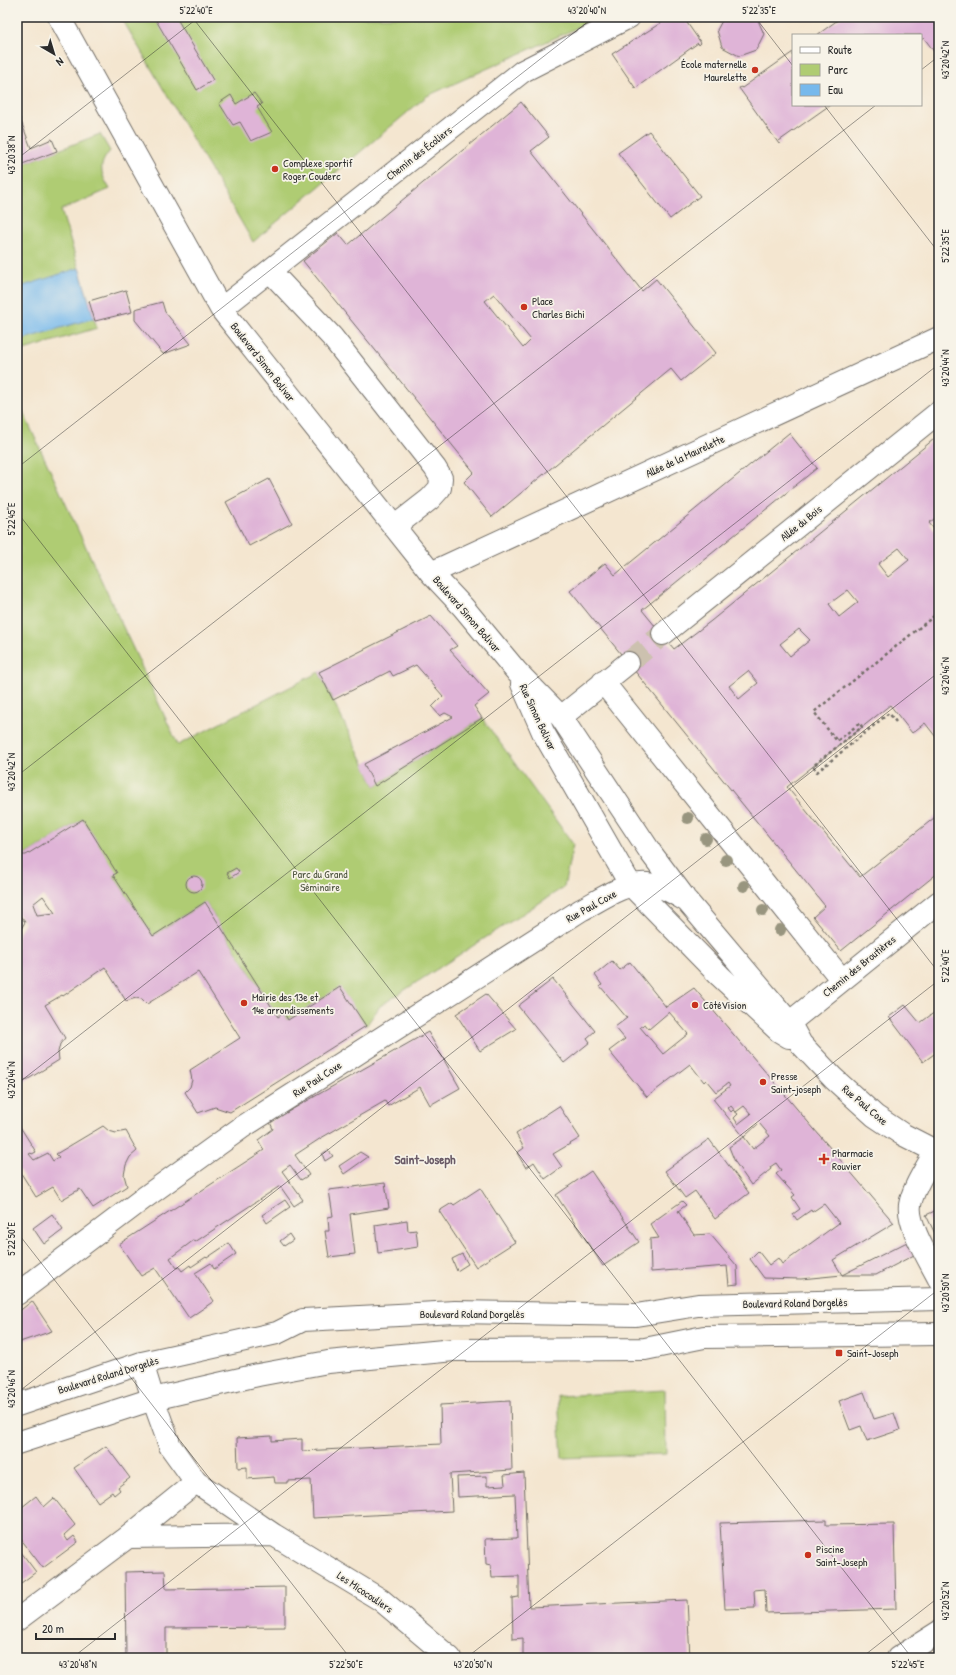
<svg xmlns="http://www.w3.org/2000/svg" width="956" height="1675" viewBox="0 0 956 1675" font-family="'Patrick Hand',sans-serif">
  <rect width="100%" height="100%" fill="#f7f3e8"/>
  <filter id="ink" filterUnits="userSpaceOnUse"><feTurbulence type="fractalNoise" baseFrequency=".025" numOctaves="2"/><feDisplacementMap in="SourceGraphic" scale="8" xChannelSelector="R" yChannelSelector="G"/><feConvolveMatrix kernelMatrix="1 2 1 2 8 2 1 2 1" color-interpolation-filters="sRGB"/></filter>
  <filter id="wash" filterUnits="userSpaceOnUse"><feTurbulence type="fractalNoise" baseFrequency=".012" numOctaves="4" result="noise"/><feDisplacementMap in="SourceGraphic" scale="16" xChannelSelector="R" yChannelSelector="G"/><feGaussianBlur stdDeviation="0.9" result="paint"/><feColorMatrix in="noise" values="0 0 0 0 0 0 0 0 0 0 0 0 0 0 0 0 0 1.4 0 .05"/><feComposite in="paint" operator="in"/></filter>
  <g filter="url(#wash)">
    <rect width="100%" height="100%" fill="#f4e6d0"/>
    <!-- green -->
    <path fill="#afcc73" stroke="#6d7c4f" d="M121 17H601L427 96 253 242Z
      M100 134 110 151C98 165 100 173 110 189L61 210 97 328 17 352V166Z
      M17 399 178 745 319 672 375 786 482 718 573 844 564 887 380 1006 366 1026 340 988 288 1020 284 1013 278 1017 205 902 153 936 113 875 116 873 83 819 26 855H17Z
      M665 1390 666 1454 562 1458 558 1396Z"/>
    <!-- water -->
    <path fill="#77b9ec" stroke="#51728c" d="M79 268 94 318 17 341V288Z"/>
    <g id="blocks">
      <!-- building -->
      <path fill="#dfb4d7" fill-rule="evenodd" d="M154 17H176L213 80 197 90Z
        M670 17H683L701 43 699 45 698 43 637 87 636 89 612 54Z
        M724 17 757 18 764 34 756 50 739 56 722 47 717 30Z
        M842 17H939V58L924 38 921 40V35H817Z
        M793 52V105H830L779 141 781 143 779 144 739 88 741 87 742 88Z
        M254 93 262 104 257 107 272 132 251 141 240 122 233 125 219 103 231 95 236 104Z
        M521 102 549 137 531 151 642 291 656 279 716 353 681 381 671 369 492 517 464 482 474 472 303 261 338 233 348 245ZM494 294 531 340 523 348 485 301Z
        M17 113H18L31 148 52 139 57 151 17 166Z
        M649 131 700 196 670 219 618 153Z
        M126 290 132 312 95 321 89 301Z
        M162 302 165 312 191 344 163 354 135 320V309Z
        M789 433 817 468 642 610 674 649 711 621 939 435V515L929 523 939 535V741L925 723 912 733 890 705 787 787 860 877 939 814V872L841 951 813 917 825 906 570 591 605 563 615 575ZM899 548 909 560 888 577 878 564ZM848 590 858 602 839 617 829 604ZM799 629 810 640 790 656 780 644ZM748 671 758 683 739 699 729 686Z
        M269 479 292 523 249 546 226 502Z
        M431 616 457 646 450 650 489 694 474 706 482 718 375 786 364 764 453 717 445 713 440 716 432 707 443 696 416 665 393 676 390 671 333 700 319 672Z
        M83 819 117 873 113 875 153 936 205 902 278 1017 284 1013 288 1020 340 987 366 1026 230 1112 215 1107 198 1113 185 1092 190 1087 192 1080 190 1070 240 1038 198 972 147 1004 142 999 136 998 126 1001 105 967 63 996 62 995 45 1005 65 1038 60 1044 58 1052 59 1060 17 1086V936L25 922 17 912V855H26ZM43 896 55 913 37 915 33 904Z
        M236 868 239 872 230 878 227 873Z
        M186 884a8 8 0 1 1 16 0a8 8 0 1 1-16 0Z
        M612 961 620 970 630 962 666 1007 694 988 894 1223 833 1260 842 1275 801 1279 764 1278 750 1259 758 1251 769 1265 778 1258 782 1264 839 1223 824 1204 812 1212 811 1210 797 1220 793 1214 800 1209 792 1197 795 1195 776 1174 781 1170 776 1163 770 1167 771 1169 751 1185 735 1162 729 1147 744 1137 753 1149 770 1136 759 1123 744 1137 713 1099 730 1086 728 1083 716 1092 706 1080 704 1082 690 1064 647 1097 609 1051 625 1039 615 1027 627 1018 600 986 602 985 595 975ZM669 1012 688 1034 663 1054 640 1027 645 1024 649 1029ZM731 1106 736 1112 744 1106 751 1114 738 1124 734 1118 738 1114 733 1110 731 1112 728 1108Z
        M553 979 595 1031 587 1038 590 1042 564 1063 518 1006Z
        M486 994 516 1029 480 1051 456 1014Z
        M905 1005 920 1023 939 1009V1054L937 1052 923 1062 889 1017Z
        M428 1032 460 1088 430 1105 420 1087 388 1106 385 1101 321 1138 295 1155 309 1175 301 1180 290 1165 282 1171 303 1200 294 1206 280 1186 195 1242 194 1240 170 1258 177 1268 179 1267 182 1271 190 1265 191 1267 206 1257 207 1258 229 1243 236 1254 214 1269 211 1263 195 1273 214 1301 189 1318 155 1268 141 1276 119 1244 264 1150 258 1140 273 1129 270 1122Z
        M559 1106 580 1138 553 1154 562 1167 545 1179 534 1162 526 1168 517 1153 524 1148 516 1134Z
        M17 1122 36 1152 32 1154 31 1153 29 1154 34 1160 48 1153 53 1161 59 1157 56 1154 103 1126 109 1131 116 1133 126 1131 137 1151 130 1157 126 1165 124 1175 127 1186 93 1208 80 1189 61 1200 53 1187 36 1197 19 1170 17 1171Z
        M709 1139 749 1193 715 1219 695 1191 685 1198 665 1171Z
        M328 1150 333 1156 325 1161 322 1154Z
        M360 1152 368 1157 344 1174 339 1166Z
        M591 1171 639 1242 603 1266 556 1195Z
        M385 1183 389 1208 350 1214 355 1254 329 1257 325 1231H329L328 1217 333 1216 329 1190Z
        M480 1188 515 1242 476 1267 439 1211 452 1203 454 1205Z
        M285 1200 290 1207 267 1223 262 1215Z
        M682 1201 686 1205 678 1211 694 1235 710 1234 737 1266 738 1284 729 1285 727 1266 651 1272 650 1239 659 1238 650 1224Z
        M939 1209V1242L926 1215Z
        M52 1214 63 1230 44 1244 33 1228Z
        M407 1220 408 1231 416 1230 418 1247 378 1253 375 1225Z
        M289 1234 293 1240 284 1246 280 1241Z
        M907 1242 914 1255 876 1275H842Z
        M462 1254 468 1264 457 1271 452 1259Z
        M32 1301 52 1331 17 1343V1313Z
        M864 1392 874 1419 894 1413 900 1430 867 1441 861 1426 850 1430 839 1401Z
        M510 1401 512 1470 450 1474 452 1511 313 1518 311 1480 287 1481V1483H275L274 1477 247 1479V1467L238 1468 237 1438 272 1436V1441L302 1439V1451L441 1444 440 1405Z
        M106 1446 130 1478 118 1487 120 1490 114 1495 112 1492 98 1502 74 1468Z
        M524 1473 529 1607 687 1600 690 1658H523V1638L513 1639 512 1598 519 1597V1576L492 1577 491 1565 486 1564 485 1539 517 1538 515 1494 458 1497 457 1477 487 1476V1486L505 1485 504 1475Z
        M36 1496 44 1507 54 1498 75 1525 64 1535 68 1541 74 1536 78 1542 43 1568 17 1534V1511Z
        M826 1520V1525L894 1524 896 1609 766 1613 765 1589 754 1590 755 1608 725 1609 720 1523Z
        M21 1552 36 1572 17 1586V1554Z
        M165 1571 166 1589 285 1587V1627L166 1628V1658H126L125 1572Z"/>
    </g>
  </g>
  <g filter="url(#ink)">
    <use href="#blocks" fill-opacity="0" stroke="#716c65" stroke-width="1"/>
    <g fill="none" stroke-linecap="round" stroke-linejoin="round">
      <!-- minor-tunnel -->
      <path stroke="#ccc1af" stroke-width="22" stroke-dasharray="22 11" stroke-linecap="butt" d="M628 663 663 634"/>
      <defs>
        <path id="minor" d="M59 17 221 309 431 573 463 607 517 672 561 717 651 853 684 897
          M270 271 332 337 435 468 441 478 440 488 430 499 394 527
          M221 309 523 71 629 17
          M431 573 939 338
          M663 634 939 412
          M603 682 842 980
          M522 684 543 732 630 884 720 976 779 1031 789 1037
          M561 717 628 663
          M779 1031 939 902
          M939 1148 935 1152C927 1168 913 1187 910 1205 907 1225 930 1261 939 1279
          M17 1294 144 1198 241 1128 581 910C600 900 625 882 647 884 661 885 675 894 687 901L789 1022 801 1044 833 1078 875 1116 902 1134 939 1153
          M142 1363 153 1399 170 1446 196 1482 274 1535 381 1600 450 1658
          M128 1537 274 1535
          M17 1620 128 1537 196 1482
          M898 1658 939 1632"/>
        <path id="major" d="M17 1405 142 1363 277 1333 303 1320 455 1312 636 1315 698 1305 939 1299
          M17 1443 153 1399 258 1375 328 1362 454 1350 645 1349 704 1337 939 1334"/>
      </defs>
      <!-- minor casing -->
      <use href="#minor" stroke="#716c65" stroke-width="24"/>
      <!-- major casing -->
      <use href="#major" stroke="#716c65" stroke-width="24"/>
      <!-- path -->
      <path stroke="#716c65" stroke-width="2.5" stroke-dasharray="3 3" stroke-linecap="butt" d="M896 722 889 713 817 772 813 766 862 727 860 723 837 741 814 712 939 612"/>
      <!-- minor -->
      <use href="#minor" stroke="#fff" stroke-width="22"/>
      <!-- major -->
      <use href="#major" stroke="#fff" stroke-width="22"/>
    </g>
    <!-- trees -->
    <g fill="#98957f">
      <circle cx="688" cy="818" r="6"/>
      <circle cx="706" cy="839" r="6"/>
      <circle cx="726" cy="860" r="6"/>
      <circle cx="744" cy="886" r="6"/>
      <circle cx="763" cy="910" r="6"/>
      <circle cx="780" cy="930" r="6"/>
    </g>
  </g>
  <!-- ticks -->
  <path fill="none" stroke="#2b2b2b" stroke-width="1" stroke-opacity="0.45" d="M192 17 939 973M755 17 793 66M921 70 939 56M824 105 939 253M17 159 199 17M17 468 594 17M17 512 912 1658M17 776 876 105M17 1084 939 364M17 1232 350 1658M17 1393 939 672M72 1658 939 980M466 1658 939 1289M861 1658 939 1597"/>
  <!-- markers -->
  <g fill="#c8321e" stroke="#f7f3e8" stroke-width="1.5">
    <circle cx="755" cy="70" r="4"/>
    <circle cx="275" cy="169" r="4"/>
    <circle cx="524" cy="307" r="4"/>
    <circle cx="244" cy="1003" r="4"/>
    <circle cx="695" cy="1005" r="4"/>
    <circle cx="763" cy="1082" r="4"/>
    <path d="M822 1153h4v4h4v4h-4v4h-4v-4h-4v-4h4z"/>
    <rect x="835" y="1349" width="8" height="8" rx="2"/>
    <circle cx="808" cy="1555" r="4"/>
  </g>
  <g text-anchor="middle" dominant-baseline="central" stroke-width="3.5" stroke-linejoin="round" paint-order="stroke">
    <!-- poi labels -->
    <g font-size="11" fill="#2b2b2b" stroke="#f7f3e8" text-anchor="start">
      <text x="747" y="64" text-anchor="end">École maternelle<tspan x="747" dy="13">Maurelette</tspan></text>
      <text x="283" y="163">Complexe sportif<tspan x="283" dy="13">Roger Couderc</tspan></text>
      <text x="532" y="301">Place<tspan x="532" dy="13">Charles Bichi</tspan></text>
      <text x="252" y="997">Mairie des 13e et<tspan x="252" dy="13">14e arrondissements</tspan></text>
      <text x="703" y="1005">CôtéVision</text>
      <text x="771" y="1076">Presse<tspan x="771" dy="13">Saint-joseph</tspan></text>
      <text x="832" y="1153">Pharmacie<tspan x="832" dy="13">Rouvier</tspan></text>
      <text x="847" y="1353">Saint-Joseph</text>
      <text x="816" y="1549">Piscine<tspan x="816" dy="13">Saint-Joseph</tspan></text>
    </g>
    <!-- street labels -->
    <g font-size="11" fill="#2b2b2b" stroke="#f7f3e8">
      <text transform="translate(419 153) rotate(-38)">Chemin des Écoliers</text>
      <text transform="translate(263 362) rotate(52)">Boulevard Simon Bolivar</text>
      <text transform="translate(685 456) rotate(-25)">Allée de la Maurelette</text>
      <text transform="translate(801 523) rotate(-39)">Allée du Bois</text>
      <text transform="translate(467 614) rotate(49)">Boulevard Simon Bolivar</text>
      <text transform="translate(538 717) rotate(65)">Rue Simon Bolivar</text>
      <text transform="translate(591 906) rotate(-29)">Rue Paul Coxe</text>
      <text transform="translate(859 966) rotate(-39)">Chemin des Broutières</text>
      <text transform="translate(317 1079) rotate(-33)">Rue Paul Coxe</text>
      <text transform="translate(865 1105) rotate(40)">Rue Paul Coxe</text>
      <text transform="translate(795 1303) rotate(-1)">Boulevard Roland Dorgelès</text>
      <text x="472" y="1314">Boulevard Roland Dorgelès</text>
      <text transform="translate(108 1375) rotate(-17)">Boulevard Roland Dorgelès</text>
      <text transform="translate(365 1592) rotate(34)">Les Micocouliers</text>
    </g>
    <!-- park labels -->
    <g font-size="11" fill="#4c533d" stroke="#f7f3e8">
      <text x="320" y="874">Parc du Grand<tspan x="320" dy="13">Séminaire</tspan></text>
    </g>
    <!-- quarter labels -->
    <g font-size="13" font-weight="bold" fill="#6a5b67" stroke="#f7f3e8">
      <text x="425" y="1159">Saint-Joseph</text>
    </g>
  </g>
  <!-- margin -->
  <rect width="956" height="1675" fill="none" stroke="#f7f3e8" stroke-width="44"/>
  <!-- legend -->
  <rect x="792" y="34" width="130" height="72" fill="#f7f3e8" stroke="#a5a39c"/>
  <rect x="800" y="47" width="20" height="6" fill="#ffffff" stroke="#a5a39c"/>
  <text x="828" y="54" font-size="12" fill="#2b2b2b">Route</text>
  <rect x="800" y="64" width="20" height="12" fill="#afcc73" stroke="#a5a39c"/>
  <text x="828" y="74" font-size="12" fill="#2b2b2b">Parc</text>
  <rect x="800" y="84" width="20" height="12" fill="#77b9ec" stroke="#a5a39c"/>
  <text x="828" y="94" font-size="12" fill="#2b2b2b">Eau</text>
  <!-- north arrow -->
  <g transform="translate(54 54) rotate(142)" stroke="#f7f3e8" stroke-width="3" paint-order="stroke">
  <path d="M0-3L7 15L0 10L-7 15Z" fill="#2b2b2b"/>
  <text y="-6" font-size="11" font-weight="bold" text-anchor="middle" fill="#2b2b2b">N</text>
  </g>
  <!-- scale -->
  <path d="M36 1633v6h79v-6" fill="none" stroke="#2b2b2b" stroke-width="2"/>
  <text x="42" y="1633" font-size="12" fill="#2b2b2b" stroke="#f7f3e8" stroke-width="3" paint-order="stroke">20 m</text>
  <rect x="22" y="22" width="912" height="1631" fill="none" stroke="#2b2b2b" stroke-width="1.5"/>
  <g font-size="10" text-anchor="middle" fill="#2b2b2b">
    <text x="196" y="14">5°22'40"E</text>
    <text x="587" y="14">43°20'40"N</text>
    <text x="759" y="14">5°22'35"E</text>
    <text transform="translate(945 60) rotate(-90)" y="4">43°20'42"N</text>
    <text transform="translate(11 155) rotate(-90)" y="4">43°20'38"N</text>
    <text transform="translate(945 246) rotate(-90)" y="4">5°22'35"E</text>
    <text transform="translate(945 368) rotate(-90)" y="4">43°20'44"N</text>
    <text transform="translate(11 519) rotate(-90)" y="4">5°22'45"E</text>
    <text transform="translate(945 676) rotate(-90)" y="4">43°20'46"N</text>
    <text transform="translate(11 772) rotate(-90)" y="4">43°20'42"N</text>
    <text transform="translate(945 966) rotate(-90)" y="4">5°22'40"E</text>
    <text transform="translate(11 1080) rotate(-90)" y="4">43°20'44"N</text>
    <text transform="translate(11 1239) rotate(-90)" y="4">5°22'50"E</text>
    <text transform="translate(945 1293) rotate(-90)" y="4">43°20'50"N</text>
    <text transform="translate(11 1389) rotate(-90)" y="4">43°20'46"N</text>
    <text transform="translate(945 1601) rotate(-90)" y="4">43°20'52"N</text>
    <text x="78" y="1668">43°20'48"N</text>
    <text x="346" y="1668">5°22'50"E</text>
    <text x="473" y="1668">43°20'50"N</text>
    <text x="908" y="1668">5°22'45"E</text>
  </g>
</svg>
